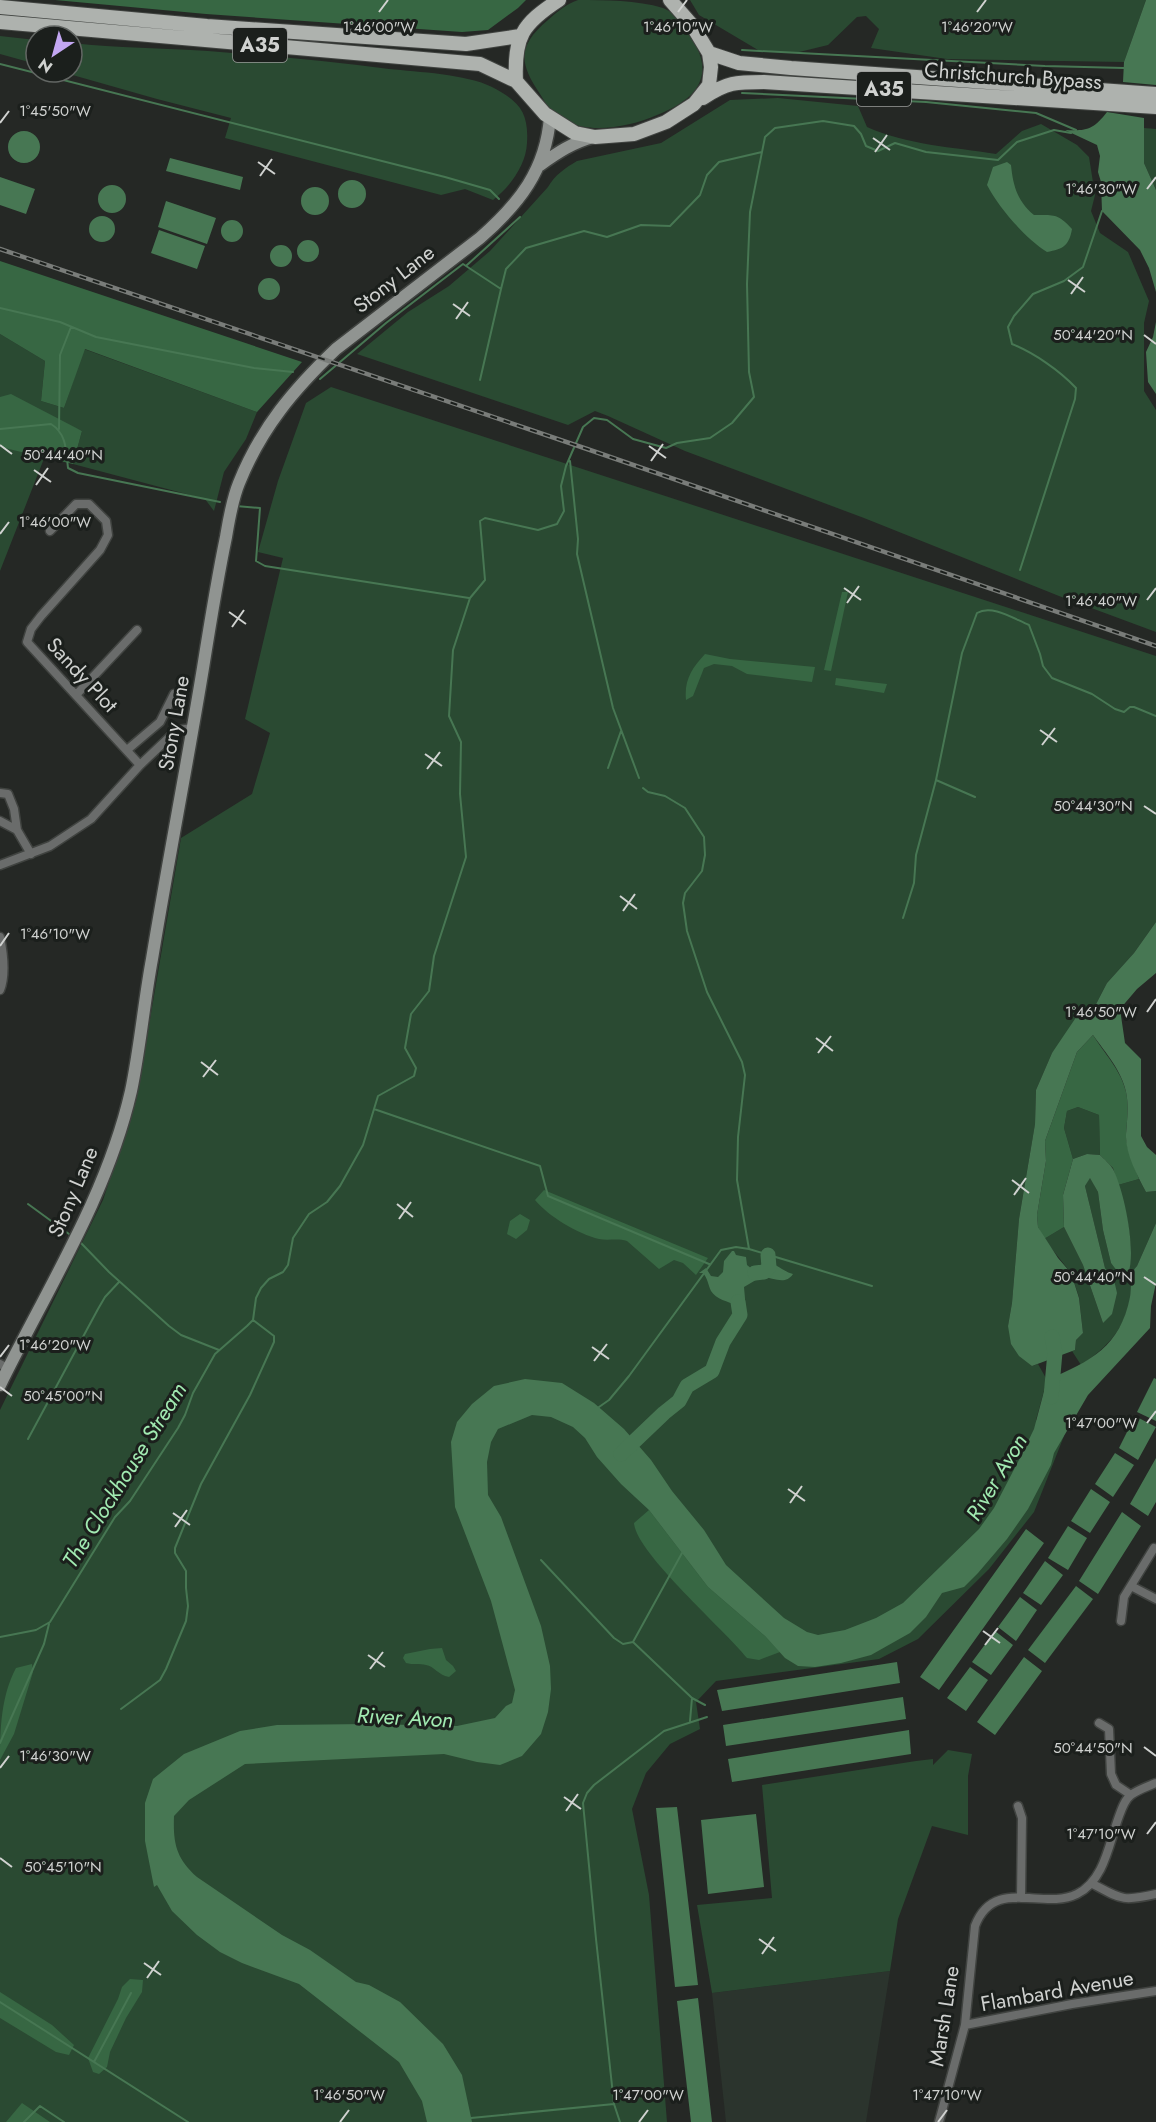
<svg xmlns="http://www.w3.org/2000/svg" width="1156" height="2122" viewBox="0 0 1156 2122" font-family="Jost,sans-serif">
  <rect width="100%" height="100%" fill="#252825"/>
  <!-- built -->
  <path fill="#2b342d" d="M890 1971 866 2122H726L712 1993Z"/>
  <!-- green -->
  <path fill="#2a4a32" d="M578 0C605 0 637 0 663 8 675 13 681 23 688 33 718 74 698 99 657 115 629 127 592 134 564 121 553 116 546 104 540 94 519 63 517 46 548 20 557 12 566 4 578 0Z
    M690 0H1146L1124 62 947 59 871 48 879 29 866 16 857 17 828 45 795 53 758 50 699 15Z
    M0 36 36 40V64L0 54Z
    M72 43C117 48 163 48 208 51 269 56 329 61 389 69 418 72 466 74 492 87 519 101 529 112 527 143 526 165 510 187 493 200L465 189 441 195 225 138 231 118 157 99 62 72H72Z
    M778 98 858 106 867 127C907 145 953 147 996 154L1022 131 1041 124 1077 145 1089 157 1095 195 1091 211 1100 233 1128 252 1149 301 1144 323V391L1156 410V632L1059 596 864 518 685 451 608 416 595 411 568 425 357 354 408 312 449 286 490 251 548 187C555 175 565 168 577 161L661 143 730 100Z
    M1144 128 1156 129V190L1144 163Z
    M0 334 45 361 41 401 64 408 84 349 257 412 246 439 224 472 214 511 205 499 73 464 82 431 0 397Z
    M331 387 1156 656V922L1134 953 1107 983 1094 1008 1052 1053 1036 1090 1035 1124 1019 1219 1012 1303 1008 1326 1032 1366 1038 1364 1047 1380 1036 1420 1064 1436 1034 1512 989 1569 918 1639 879 1659 716 1681 696 1702 700 1729 670 1744 646 1773 632 1809 649 1895 667 2122H0V1410L103 1200 136 1101 181 838 252 794 270 733 245 719 283 558 258 552 278 481 306 403Z
    M0 447 45 456 0 571Z
    M1078 1107 1099 1115 1100 1155 1087 1154 1073 1159 1064 1128 1067 1111Z
    M1090 1177 1098 1192 1103 1230 1111 1263 1126 1276C1138 1257 1125 1206 1118 1185L1139 1179 1146 1192 1156 1191V1223L1137 1266C1130 1274 1132 1283 1131 1293 1126 1328 1109 1346 1081 1365L1072 1351 1075 1350 1076 1340 1083 1333 1079 1297 1071 1273 1044 1239 1064 1227 1083 1265 1103 1323 1114 1280 1105 1268 1085 1186Z
    M948 1750 972 1754 968 1776V1835L932 1826 898 1919 890 1971 712 1993 697 1905 772 1898 762 1785 916 1761 933 1759V1765Z"/>
  <!-- forest -->
  <path fill="#376743" d="M55 0H526L518 8 488 30 462 32 206 14Z
    M0 261 302 362 257 412 85 349 64 408 41 401 45 361 0 334Z
    M11 394 82 431 73 464 0 447V397Z
    M842 592H848L831 671 824 670Z
    M705 654 730 659 815 667 812 682 747 674 732 666 714 664 704 668 693 696 686 700C684 680 692 668 705 654Z
    M836 678 887 684 884 693 835 685Z
    M1093 1035C1104 1053 1121 1070 1126 1092 1129 1106 1127 1120 1126 1134 1126 1150 1134 1165 1139 1179L1118 1185 1113 1168 1100 1155 1099 1115 1078 1107 1067 1111 1064 1128 1073 1159 1063 1195 1064 1227 1044 1239 1038 1227 1037 1215 1046 1161 1045 1141 1077 1052Z
    M544 1190 708 1258 696 1275 683 1263 674 1260 659 1269 627 1241C618 1238 608 1241 599 1239 578 1234 548 1216 535 1200Z
    M520 1214 530 1220 527 1230 516 1239 507 1234 510 1221Z
    M649 1510 708 1587 765 1636 780 1652 759 1660 747 1658C724 1629 636 1553 634 1523Z
    M442 1648 446 1660 453 1666 456 1671 449 1677C438 1675 434 1666 426 1665 420 1663 413 1665 406 1663L403 1658 405 1654 430 1649Z
    M32 1664 33 1672 14 1734 0 1760C0 1729 1 1696 16 1668Z
    M130 1979 143 1980 142 1992 126 2018 110 2052 107 2067 99 2074 93 2072 88 2058 118 1999 122 1987Z
    M0 1992 52 2025 74 2045 69 2055 56 2052 0 2018Z
    M22 2103 50 2122H6Z"/>
  <!-- water -->
  <path fill="#477753" d="M1146 0H1156V85L1123 82 1124 62Z
    M1107 112 1144 118V163L1156 190V292L1149 268 1140 250 1102 211 1101 182 1098 172 1100 156 1097 145 1065 130C1087 131 1093 130 1107 112Z
    M8 147a16 16 0 1 1 32 0a16 16 0 1 1-32 0Z
    M170 158 243 177 240 190 166 171Z
    M1007 162 1011 165C1013 185 1017 201 1034 215 1053 215 1058 213 1072 229 1069 246 1063 249 1047 252 1025 238 999 208 987 185L993 167Z
    M0 177 35 189 26 214 0 205Z
    M338 194a14 14 0 1 1 28 0a14 14 0 1 1-28 0Z
    M98 199a14 14 0 1 1 28 0a14 14 0 1 1-28 0Z
    M301 201a14 14 0 1 1 28 0a14 14 0 1 1-28 0Z
    M166 201 216 218 207 244 158 227Z
    M89 229a13 13 0 1 1 26 0a13 13 0 1 1-26 0Z
    M221 231a11 11 0 1 1 22 0a11 11 0 1 1-22 0Z
    M159 230 205 246 197 269 151 253Z
    M297 251a11 11 0 1 1 22 0a11 11 0 1 1-22 0Z
    M270 256a11 11 0 1 1 22 0a11 11 0 1 1-22 0Z
    M258 289a11 11 0 1 1 22 0a11 11 0 1 1-22 0Z
    M1156 322V394L1148 382 1146 352 1153 337Z
    M1156 922V973L1137 989 1120 1009 1125 1043 1141 1059V1136L1147 1147 1156 1155V1191L1146 1192C1137 1175 1125 1153 1126 1134 1127 1120 1129 1106 1126 1092 1122 1071 1105 1052 1093 1035L1077 1052 1045 1141 1046 1161 1037 1215 1038 1227 1058 1258 1071 1273 1079 1298 1083 1333 1076 1340 1075 1350 1032 1366 1019 1356 1011 1344 1008 1326 1012 1303 1019 1219 1035 1124 1036 1090 1052 1053 1079 1013 1094 1008 1107 983 1134 953Z
    M1087 1154 1100 1155C1104 1159 1110 1164 1113 1169 1124 1190 1138 1256 1127 1276H1121L1111 1263 1103 1230 1098 1192 1090 1178 1085 1186 1105 1268 1114 1280 1117 1293 1112 1314 1103 1323 1083 1265 1064 1227 1063 1195 1073 1159Z
    M1156 1223V1283L1151 1306 1150 1328 1088 1395 1054 1453 1051 1465 1028 1509 1007 1539 978 1573 964 1587 942 1593 926 1617 910 1633 871 1655 841 1663 815 1667 798 1666 785 1658 765 1636 708 1587 649 1510 621 1484 597 1457 585 1438 573 1427 551 1417 532 1415 498 1429 491 1442 487 1462 488 1495 501 1517 541 1626 550 1666 551 1689 548 1712 541 1734 522 1756 500 1765 477 1762 444 1754 245 1764 189 1800 174 1816C173 1843 176 1858 197 1877L282 1935 310 1950 356 1982 369 1985 400 2002 443 2044 462 2075 472 2122H427L422 2101 399 2062 299 1984 242 1963 220 1952 197 1935 172 1911 157 1885 154 1887 145 1841V1803L153 1779 184 1754 240 1731 277 1725 368 1724 457 1726 495 1718 506 1706 512 1703 515 1690 491 1601 455 1507 451 1442 457 1422 472 1404 494 1386 525 1379 562 1383 594 1403 624 1429 651 1460 672 1491 704 1530 726 1565 784 1618 807 1632 818 1635 845 1630 876 1618 903 1603 979 1529 994 1508 1021 1456 1034 1429 1047 1380C1091 1361 1120 1347 1130 1297 1132 1286 1129 1274 1137 1266Z
    M732 1251H734L736 1255 746 1257 747 1265 752 1269 760 1270 767 1262C774 1262 784 1272 793 1274 785 1286 773 1277 761 1277L744 1287C745 1301 748 1312 738 1323L735 1319 737 1305C728 1302 716 1299 711 1291 708 1285 708 1279 703 1273H699L706 1268 711 1276 718 1277 723 1272 724 1261Z
    M1154 1378 1156 1379V1421L1137 1412Z
    M1135 1416 1156 1427 1138 1460 1119 1448Z
    M1115 1453 1134 1465 1113 1497 1095 1484Z
    M1156 1458V1502L1148 1516 1130 1504Z
    M1091 1489 1110 1502 1090 1533 1071 1521Z
    M1122 1512 1141 1526 1098 1594 1079 1581Z
    M1068 1526 1087 1538 1068 1570 1048 1558Z
    M1026 1529 1044 1543 939 1690 920 1677Z
    M1045 1561 1063 1575 1041 1605 1023 1593Z
    M1076 1586 1093 1599 1045 1663 1028 1650Z
    M1020 1597 1037 1610 1016 1641 998 1627Z
    M995 1631 1013 1645 991 1675 972 1662Z
    M1024 1657 1042 1671 995 1735 977 1722Z
    M897 1662 900 1683 722 1711 717 1690Z
    M970 1667 988 1680 966 1711 947 1698Z
    M903 1697 906 1719 726 1746 723 1725Z
    M909 1730 911 1754 732 1782 728 1759Z
    M677 1807 698 1985 675 1987 656 1808Z
    M756 1814 764 1887 708 1894 701 1820Z
    M698 1998 712 2122H691L677 2001Z"/>
  <g fill="none" stroke-linecap="round" stroke-linejoin="round">
    <!-- stream -->
    <path stroke="#477753" stroke-width="2" d="M742 50 1045 66 1124 68
      M0 64 445 177 490 190 499 199
      M742 93 926 102 1036 113 1076 130
      M467 265 520 217
      M0 308 60 322 96 337 254 368 293 372
      M320 379 386 323 463 264 501 289 506 269 526 248 584 231 607 237 641 225 670 226 700 195 707 175 719 162 762 152
      M480 380 501 289
      M0 429 51 424C67 434 66 451 68 468L78 473 220 502
      M59 429 60 355 71 327
      M570 461 578 539 577 554 613 708 639 778
      M236 506 260 508 256 561 265 566 469 598
      M1020 570 1075 399 1076 388C1059 370 1034 353 1012 344L1008 327 1014 316 1033 294 1064 281 1083 267 1102 211
      M608 768 621 731
      M936 780 975 797
      M643 788 648 792 665 796 685 808 704 837 705 855 702 871 685 893 683 903 687 931 707 992 742 1062 745 1075 738 1137 737 1180 749 1249
      M903 918 914 883 916 855 936 780 962 653 977 613C992 604 1014 619 1029 625L1040 654 1043 666 1052 678 1092 694 1115 709 1124 712 1130 707H1134L1156 716
      M374 1109 540 1166 548 1196 709 1264
      M28 1204 69 1234
      M81 1243 109 1272 169 1326 181 1335 219 1350
      M599 1407 609 1400 629 1376 721 1250 736 1247 749 1249 872 1286
      M28 1439 98 1309 105 1297 119 1282
      M541 1560 614 1638 623 1644 633 1642
      M0 1637 36 1630 50 1622 115 1517 130 1501 178 1428 185 1415 193 1393 215 1354 247 1326 253 1320 256 1298 261 1288 269 1279 283 1272 288 1265 293 1238 309 1214 327 1202 340 1186 363 1145 378 1096 414 1076 416 1068 405 1048 411 1014 429 991 434 956 466 857 460 794 461 742 449 716 453 650 470 598 485 580 480 521 485 518 538 530 557 524 564 511 561 486 566 466 583 427 594 418 607 420 633 439 666 448 677 443 710 438 732 423 754 397 749 372 747 284 750 212 765 137 775 128 823 121 854 126 861 134 866 146 878 151 895 143 926 152 998 160 1017 142 1054 130 1071 133
      M633 1642 682 1553
      M633 1642 692 1698 705 1705
      M121 1709 160 1680 166 1669 186 1621 188 1606 186 1588V1571L175 1553V1548L201 1484 250 1395 274 1342V1336L253 1320
      M690 1721 692 1698
      M0 1743 44 1644 49 1624
      M0 2002 188 2122
      M94 2062 131 1993
      M471 2118 614 2104
      M24 2122 40 2106 64 2122
      M620 2122 614 2104 596 1939 583 1803 587 1793 594 1785 664 1731 707 1717"/>
    <!-- river -->
    <path stroke="#477753" stroke-width="15" d="M755 1273 764 1272 769 1267 768 1255
      M1051 1397 1055 1352 1052 1337
      M621 1454 664 1413 679 1401 687 1386 712 1371 723 1342 740 1315 738 1302"/>
    <defs>
      <path id="street" d="M50 531 76 504H89L106 521 108 535 100 550 41 616 31 629 27 642 140 765
        M76 695 137 630
        M127 750 160 722 174 694
        M0 793 8 794 14 809 17 830 31 854
        M0 821 17 830
        M0 865 50 846 91 819 140 765 177 730 193 728
        M0 937C3 952 6 975 0 990
        M0 1364 8 1368
        M1131 1586 1156 1599
        M1121 1621 1124 1597 1154 1548
        M1099 1723 1109 1729 1111 1774 1116 1785 1131 1795
        M1018 1806 1022 1818 1021 1898
        M1091 1883C1121 1899 1122 1902 1156 1894
        M965 2025 1072 2004 1156 1991
        M939 2122 965 2025 975 1926C994 1876 1043 1911 1077 1894 1104 1881 1109 1844 1118 1819 1121 1811 1124 1800 1131 1795 1137 1790 1149 1786 1156 1783"/>
      <path id="secondary" d="M540 165C557 153 573 142 594 137
        M0 1385C47 1289 107 1196 131 1091 140 1048 144 1002 152 959 168 862 187 765 203 668 210 624 217 580 226 537 229 519 232 500 239 483 261 428 294 389 336 349L480 238C519 204 546 170 550 117"/>
      <path id="primary" d="M0 7 207 26 466 44 520 36
        M0 22 480 64 516 81 545 114 575 133 595 137 634 134 666 122 694 104 709 85 711 67 709 53 692 25 670 0
        M709 53 739 63 791 68 1156 94
        M516 81C514 37 522 24 559 0
        M703 98C727 82 736 82 764 82L1156 107"/>
    </defs>
    <!-- street casing -->
    <use href="#street" stroke="#404340" stroke-width="11"/>
    <!-- secondary casing -->
    <use href="#secondary" stroke="#404340" stroke-width="15"/>
    <!-- primary casing -->
    <use href="#primary" stroke="#404340" stroke-width="16"/>
    <!-- street -->
    <use href="#street" stroke="#6a6c6b" stroke-width="8"/>
    <!-- secondary -->
    <use href="#secondary" stroke="#909491" stroke-width="12"/>
    <!-- primary -->
    <use href="#primary" stroke="#aeb2ae" stroke-width="14"/>
    <defs>
      <path id="rail" d="M0 249 590 450 1156 646"/>
    </defs>
    <!-- rail casing -->
    <use href="#rail" stroke="#797c79" stroke-width="4.5"/>
    <!-- rail -->
    <use href="#rail" stroke="#1b1f1c" stroke-width="2" stroke-dasharray="7" stroke-linecap="butt"/>
  </g>
  <!-- ticks -->
  <path fill="none" stroke="#d0d2d0" stroke-width="2" d="M379 12 388 0M678 12 687 0M977 12 986 0M0 123 9 111M873 138 890 150M875 152 887 135M258 162 275 174M260 176 272 159M1147 189 1156 177M1068 280 1085 292M1071 294 1083 277M453 304 470 316M456 319 468 302M1144 335 1156 344M0 445 12 454M649 446 666 458M651 461 663 444M34 470 51 482M36 485 48 468M0 534 9 522M844 588 861 600M1147 600 1156 588M847 603 859 586M229 612 246 624M232 627 244 610M1040 730 1057 742M1042 745 1055 728M425 754 442 766M427 769 440 752M1144 806 1156 814M620 896 637 909M623 911 635 894M0 946 9 933M1147 1012 1156 999M816 1038 833 1051M818 1053 831 1036M201 1062 218 1075M203 1077 216 1060M1012 1180 1029 1193M1014 1195 1026 1178M397 1204 413 1217M399 1219 411 1202M1144 1277 1156 1285M592 1347 609 1359M0 1357 9 1345M594 1361 607 1344M0 1387 12 1396M1147 1423 1156 1411M788 1489 805 1501M790 1503 802 1486M173 1513 190 1525M175 1527 187 1510M983 1631 1000 1643M985 1645 998 1628M368 1655 385 1667M370 1669 383 1652M1144 1747 1156 1756M0 1768 9 1756M564 1797 581 1809M566 1811 578 1794M1147 1834 1156 1822M0 1858 12 1867M759 1939 776 1951M762 1954 774 1937M144 1963 161 1975M147 1978 159 1961M340 2122 349 2110M639 2122 648 2110M938 2122 947 2110"/>
  <g text-anchor="middle" dominant-baseline="central" stroke-width="6" stroke-linejoin="round" paint-order="stroke">
    <!-- shield labels -->
    <g fill="#1b1f1c" stroke="#9a9c9a" stroke-width="1.5">
      <rect x="233" y="28" width="54" height="34" rx="4.5"/>
      <rect x="857" y="72" width="54" height="34" rx="4.5"/>
    </g>
    <g font-size="20" font-weight="bold" fill="#d0d2d0">
      <text x="260" y="45">A35</text>
      <text x="884" y="89">A35</text>
    </g>
    <!-- street labels -->
    <g font-size="21" fill="#d0d2d0" stroke="#1b1f1c">
      <text transform="translate(1013 76) rotate(4)">Christchurch Bypass</text>
      <text transform="translate(394 279) rotate(-38)">Stony Lane</text>
      <text transform="translate(82 675) rotate(47)">Sandy Plot</text>
      <text transform="translate(174 723) rotate(-80)">Stony Lane</text>
      <text transform="translate(73 1192) rotate(-67)">Stony Lane</text>
      <text transform="translate(1057 1991) rotate(-10)">Flambard Avenue</text>
      <text transform="translate(944 2016) rotate(-81)">Marsh Lane</text>
    </g>
    <!-- water labels -->
    <g font-size="22" font-style="italic" fill="#a1eab1" stroke="#1b1f1c">
      <text transform="translate(124 1475) rotate(-58)">The Clockhouse Stream</text>
      <text transform="translate(996 1477) rotate(-59)">River Avon</text>
      <text transform="translate(405 1717) rotate(3)">River Avon</text>
    </g>
  </g>
  <g font-size="15" text-anchor="middle" fill="#d0d2d0" stroke="#1b1f1c" stroke-width="6" stroke-linejoin="round" paint-order="stroke">
    <text x="379" y="32">1°46'00"W</text>
    <text x="678" y="32">1°46'10"W</text>
    <text x="977" y="32">1°46'20"W</text>
    <text x="55" y="116">1°45'50"W</text>
    <text x="1101" y="194">1°46'30"W</text>
    <text x="1093" y="340">50°44'20"N</text>
    <text x="63" y="460">50°44'40"N</text>
    <text x="55" y="527">1°46'00"W</text>
    <text x="1101" y="606">1°46'40"W</text>
    <text x="1093" y="811">50°44'30"N</text>
    <text x="55" y="939">1°46'10"W</text>
    <text x="1101" y="1017">1°46'50"W</text>
    <text x="1093" y="1282">50°44'40"N</text>
    <text x="55" y="1350">1°46'20"W</text>
    <text x="63" y="1401">50°45'00"N</text>
    <text x="1101" y="1428">1°47'00"W</text>
    <text x="1093" y="1753">50°44'50"N</text>
    <text x="55" y="1761">1°46'30"W</text>
    <text x="1101" y="1839">1°47'10"W</text>
    <text x="63" y="1872">50°45'10"N</text>
    <text x="349" y="2100">1°46'50"W</text>
    <text x="648" y="2100">1°47'00"W</text>
    <text x="947" y="2100">1°47'10"W</text>
  </g>
  <!-- north arrow -->
  <g transform="translate(54 54) rotate(216)"><circle r="28" fill="#1b1f1c" stroke="#636764" stroke-width="1.5"/>
  <path d="M0-4.5L10 22L0 15L-10 22Z" fill="#c3a7f2"/>
  <text y="-9" font-size="16" font-weight="bold" text-anchor="middle" fill="#d0d2d0">N</text>
  </g>
</svg>
